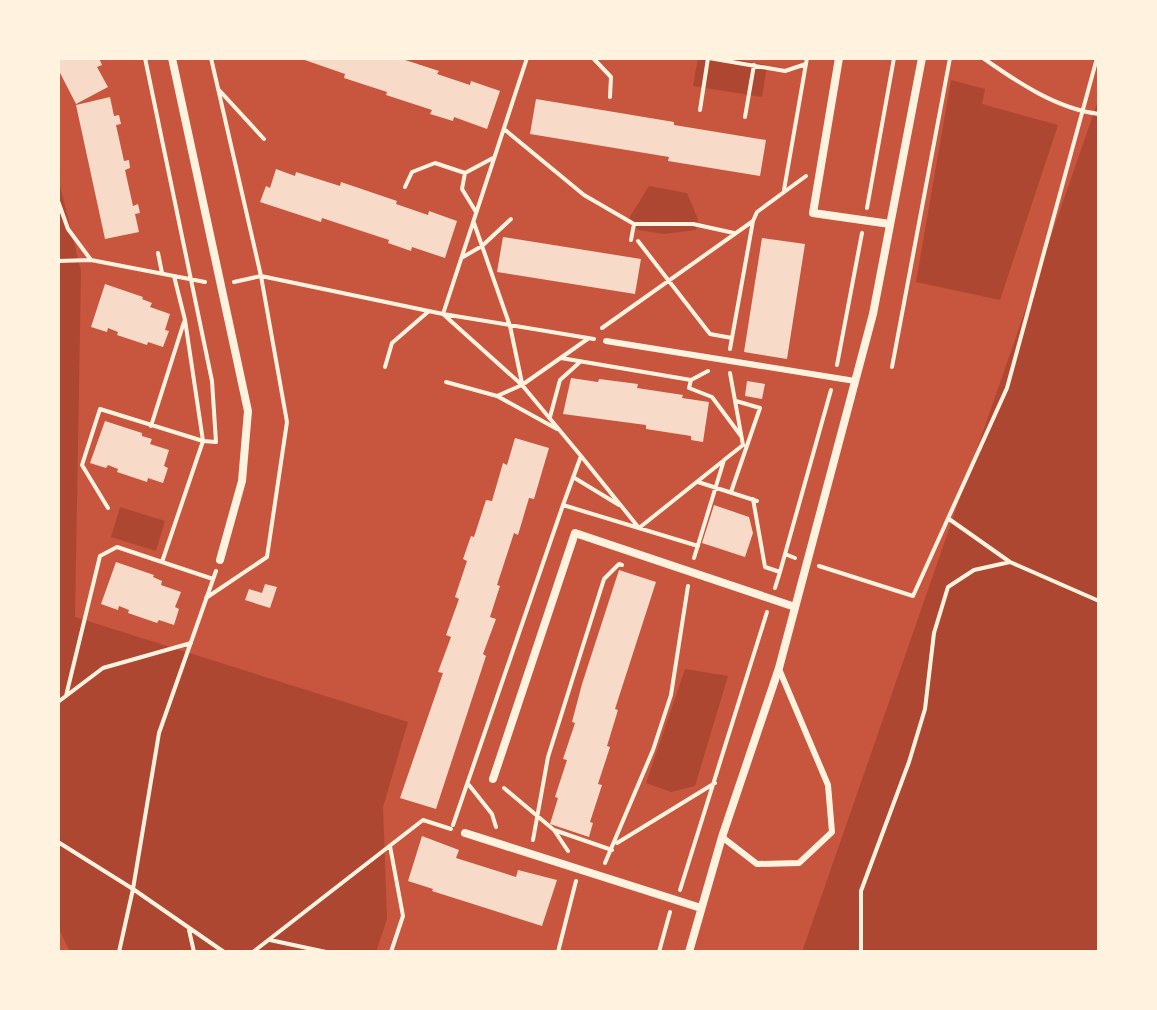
<svg xmlns="http://www.w3.org/2000/svg" width="1157" height="1010" viewBox="0 0 1157 1010" font-family="Helvetica,sans-serif">
  <rect width="100%" height="100%" fill="#c8553d"/>
  <!-- green -->
  <path fill="#ae4732" d="M698 58H728L767 65 762 97 693 86Z
    M951 80 985 89 982 104 1058 125 1000 300 916 282Z
    M1099 98V952H802Z
    M58 177 81 271 75 617 408 722 383 807 387 919 376 952H70L58 927Z
    M649 186 687 193 698 219 696 230 664 234 638 230 629 218Z
    M120 507 165 521 156 551 111 537Z
    M685 669 728 676 695 786 671 792 646 783Z"/>
  <!-- building -->
  <path fill="#f7dbc8" d="M58 58H99L102 65 97 67 108 87 76 104 58 69Z
    M299 58H399L439 71 437 74 470 85 471 81 500 91 487 129 454 117 453 121 430 114 432 110 386 95 387 92 344 78 345 74Z
    M110 97 114 116 119 115 121 124 116 125 124 161 129 160 130 168 125 170 133 206 138 204 140 213 135 214 139 232 105 239 76 105Z
    M536 99 674 122V125L766 140 760 176 668 161 669 157 530 134Z
    M276 169 295 176 296 172 340 186 341 182 397 201 396 204 428 215 429 211 457 221 445 258 412 247 411 251 388 243 389 240 322 218 321 222 260 202 266 186 270 188Z
    M503 237 641 259 635 294 497 272Z
    M762 238 805 244 787 359 744 352Z
    M105 284 143 297 142 299 152 303 150 307 170 314 165 330 169 331 163 347 148 342 147 345 117 335 118 332 108 328 107 332 91 327Z
    M571 378 598 382 599 379 638 384 637 388 683 395 682 398 709 402 703 442 691 440V436L646 429V425L563 414Z
    M747 381 765 384 762 399 745 396Z
    M105 421 142 433V436L152 439 150 444 169 450 164 466 168 468 163 483 148 478 147 482 117 472 118 469 108 465 106 468 90 463Z
    M515 438 549 448 534 499 529 498 518 535 514 533 497 585 500 586 490 617 496 619 483 654 486 656 436 809 400 798 443 673 438 672 451 637 446 635 459 599 455 597 467 561 463 559 471 536 474 537 486 500 492 501 503 463 507 465Z
    M714 505 749 517 753 533 745 557 702 543Z
    M116 562 154 575 153 577 162 581 161 585 181 592 175 607 179 609 174 625 159 620 157 623 128 613 129 610 119 606 118 610 101 604Z
    M619 570 656 582 615 709 618 710 607 746 610 747 598 784 602 785 590 822 593 823 589 837 550 824 558 798 555 797 567 760 563 759 575 723 572 722 582 684Z
    M265 584 277 587 270 608 245 600 249 589 262 593Z
    M422 836 459 850 456 858 516 877 518 870 557 880 542 926 432 891 433 889 408 881Z"/>
  <g fill="none" stroke-linecap="round" stroke-linejoin="round">
    <!-- path -->
    <path stroke="#fff3e0" stroke-width="4" d="M527 58 443 314 522 385 581 456 563 505 698 546
      M593 58 611 77 610 97
      M709 58 785 71 806 64
      M983 58C1017 82 1057 109 1099 114
      M219 90 264 139
      M700 110 708 58
      M745 117 754 65
      M504 129 584 195 634 224 631 240
      M405 187 412 172 435 163 465 173
      M784 190 807 58
      M58 201 68 229 91 260
      M867 208 894 58
      M476 212 462 189 465 173 493 158
      M474 223 510 326 522 383
      M634 224H693L734 233
      M638 241 710 334 732 338
      M158 253 162 273
      M463 257 482 246 511 219
      M58 261 91 260 205 282
      M174 276 185 320 203 441 162 562 213 579
      M234 282 261 276 443 314 594 339
      M602 328 753 221 757 212 806 176
      M730 349 753 221
      M561 358 691 380 708 371
      M837 365 862 233
      M385 367 392 343 429 311
      M892 367 950 58
      M730 373 743 445
      M691 380 689 388 712 397 741 436
      M446 382 497 396 557 429
      M497 396 522 385 589 338
      M550 417 560 380 580 362
      M151 426 184 322
      M581 456 639 528 723 461
      M573 477 619 505
      M698 482 757 501
      M731 492 760 408 736 401
      M753 499 765 567 780 572 775 588
      M108 508 82 465 100 409 203 441 216 442 212 381 145 58
      M949 519 1010 562 1099 601
      M785 554 795 558
      M694 558 724 460 743 445
      M819 566 913 596 1007 388 1097 58
      M780 572 831 390
      M206 598 267 557 287 422 261 276 211 58
      M66 696 100 556 117 547 162 562
      M58 702 103 668 191 643
      M469 785 492 814 496 827
      M504 788 554 830 568 851
      M453 825 563 505
      M554 830 612 850
      M533 840 548 757 604 579 619 564 622 565
      M58 842 133 889 159 733 216 571
      M617 843 715 783
      M390 846 403 916 391 952
      M605 863 653 750 671 695 688 586
      M680 890 767 612
      M189 930 194 952
      M270 940 326 952
      M119 952 133 889 224 952
      M253 952 423 820 451 829
      M558 952 576 881
      M659 952 670 912
      M861 952V891L909 762 925 709 934 633 948 587 974 570 1010 562"/>
    <!-- service -->
    <path stroke="#fff3e0" stroke-width="6" d="M606 341 855 381
      M722 837 757 864 799 863 832 832 828 785 779 669"/>
    <!-- minor -->
    <path stroke="#fff3e0" stroke-width="8" d="M172 58 248 411 242 481 220 560
      M839 58 813 213 890 224
      M493 779 575 533 795 607
      M465 833 701 908
      M689 952 722 837 779 668 873 314 922 58"/>
  </g>
  <!-- border -->
  <rect width="1157" height="1010" fill="none" stroke="#fff3e0" stroke-width="120"/>
</svg>
